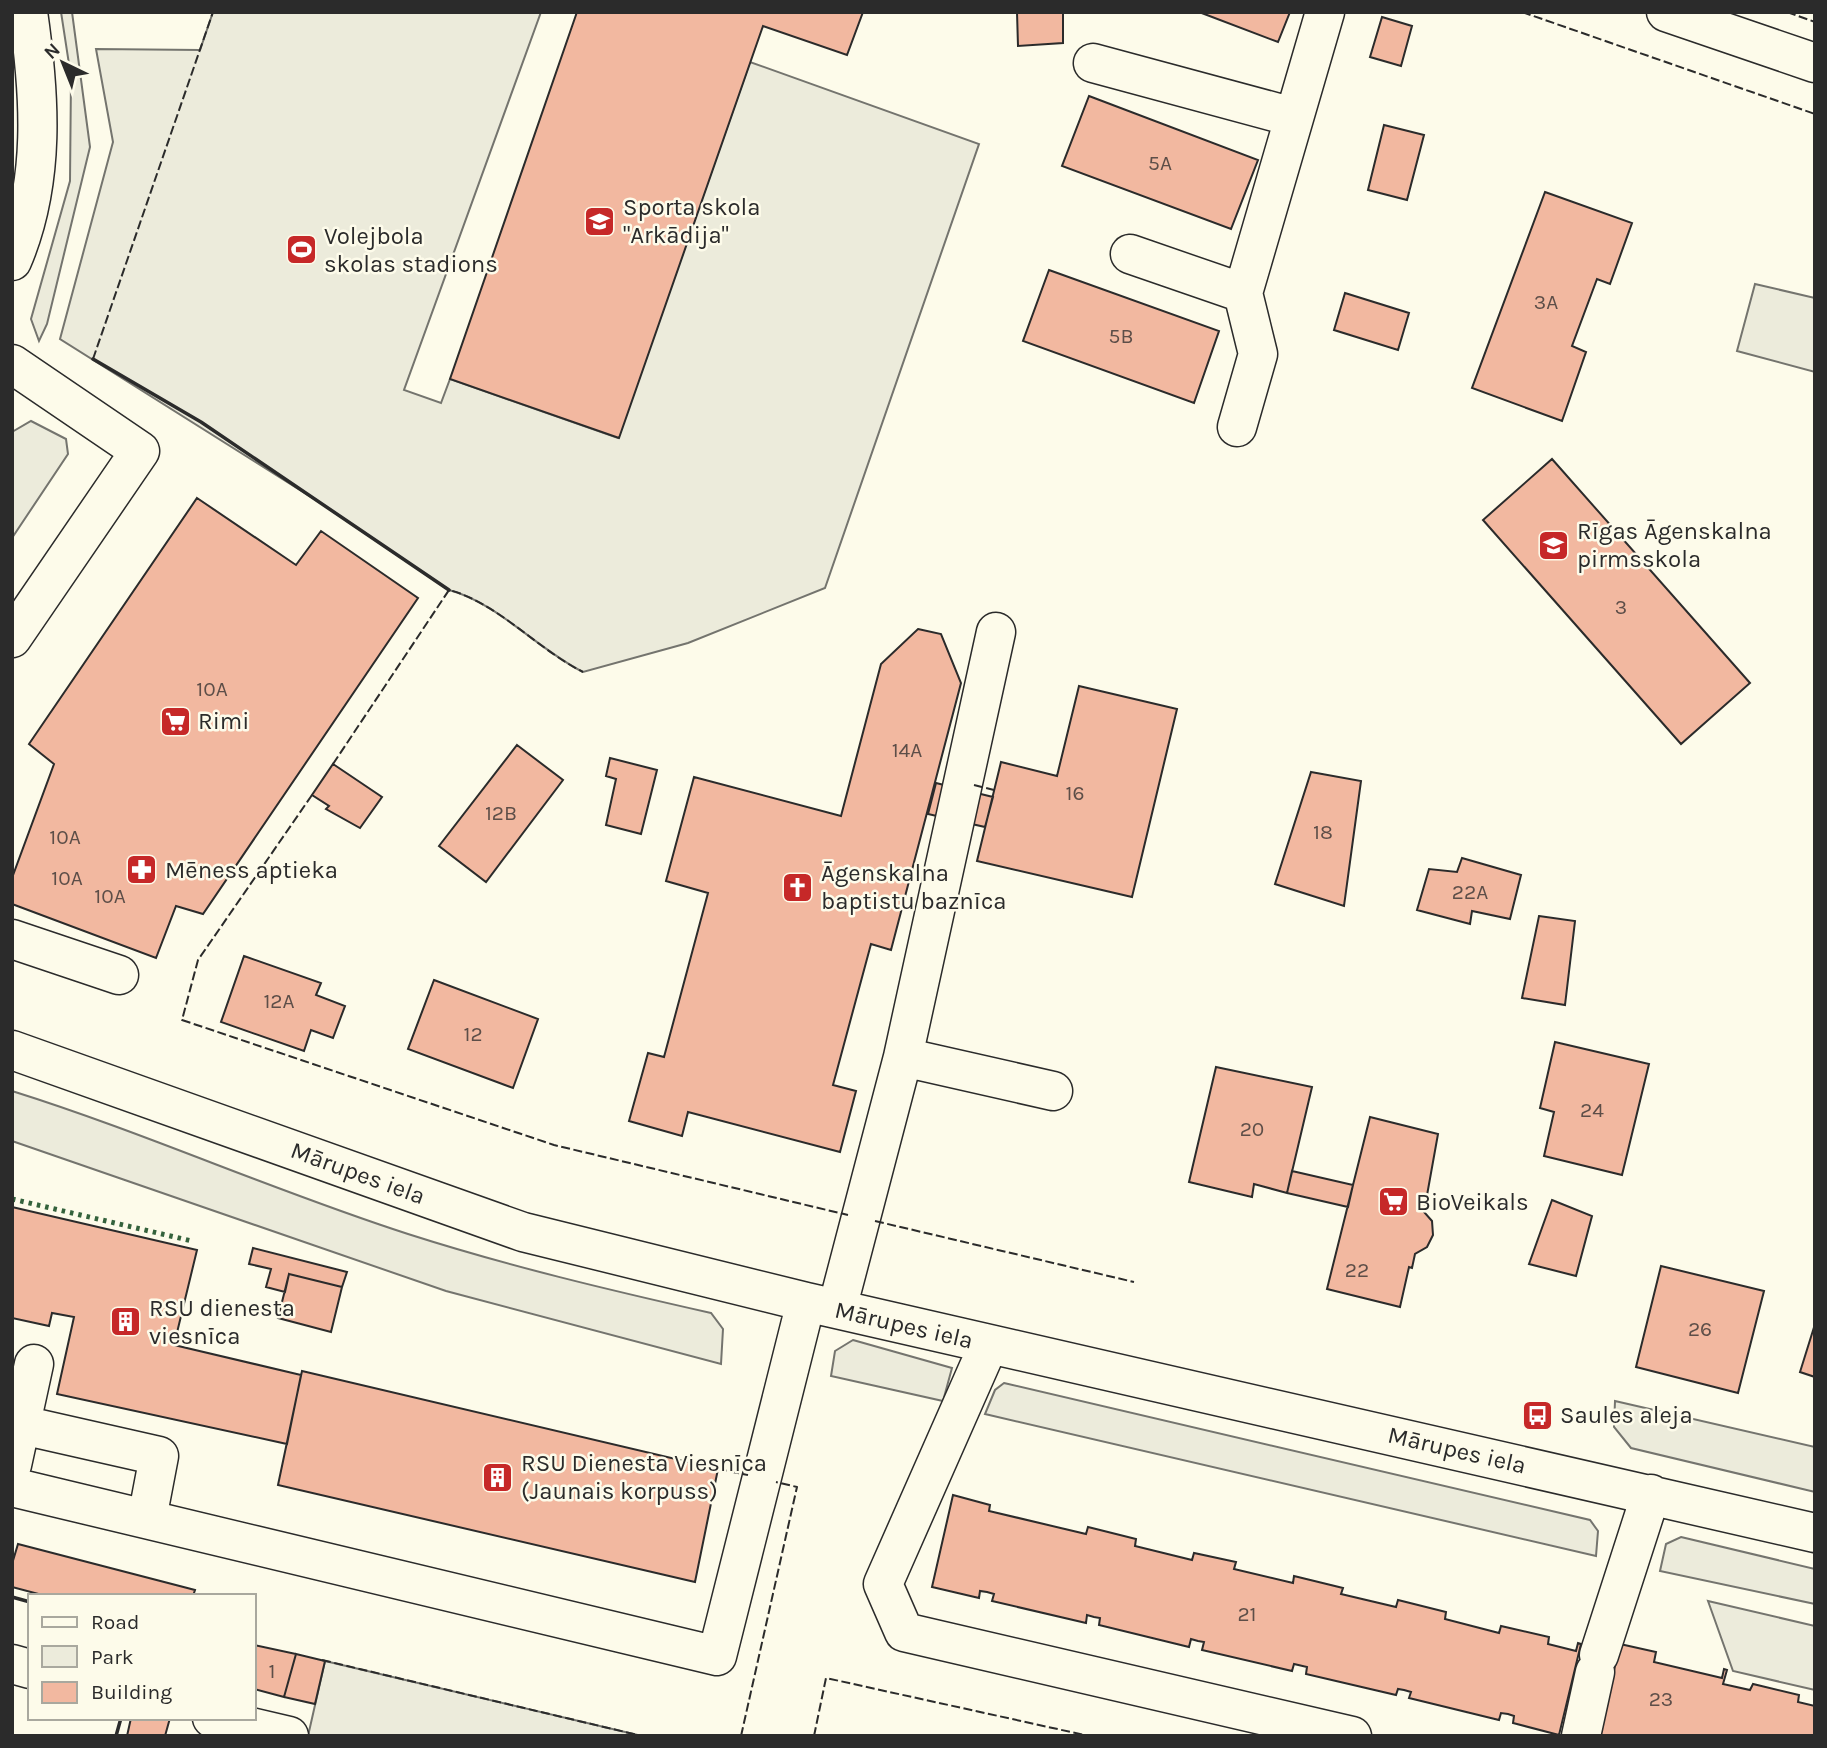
<svg xmlns="http://www.w3.org/2000/svg" width="1827" height="1748" viewBox="0 0 1827 1748" font-family="Karla,sans-serif">
  <rect width="100%" height="100%" fill="#fdfbea"/>
  <!-- green -->
  <path fill="#ecebdb" stroke="#74746e" stroke-width="2" d="M61 12H72L90 147 47 324 39 341 31 319 70 181 71 77Z
    M213 12H541L404 390 441 403 450 379 618 438 750 62 979 144 825 588 688 643 583 672C537 649 498 603 449 590L322 504 60 339 113 142 96 49 200 50Z
    M1755 284 1815 298V372L1737 351Z
    M31 421 66 439 68 454 12 538V432Z
    M12 1091C146 1133 274 1191 408 1234 508 1266 609 1290 711 1313L723 1329 721 1364 446 1291 12 1141Z
    M853 1340 952 1368 943 1401 831 1376 835 1351Z
    M1004 1383 1590 1520 1598 1531 1596 1556 985 1414 995 1390Z
    M1615 1401 1815 1447V1492L1631 1448 1614 1427Z
    M1681 1537 1815 1569V1604L1660 1571 1666 1544Z
    M1708 1601 1815 1626V1690L1733 1671Z
    M325 1661 642 1736H308Z"/>
  <!-- building -->
  <path fill="#f2b8a0" stroke="#2b2b2b" stroke-width="2" d="M577 12H863L847 55 763 26 619 438 450 379Z
    M1017 12H1063V43L1018 46Z
    M1199 12H1290L1278 42Z
    M1382 17 1412 26 1401 66 1370 57Z
    M1089 96 1258 160 1231 229 1062 166Z
    M1384 125 1424 135 1407 200 1368 190Z
    M1545 192 1632 223 1610 284 1597 279 1572 346 1586 352 1562 421 1472 388Z
    M1049 270 1219 331 1194 403 1023 341Z
    M1345 293 1409 313 1398 350 1334 330Z
    M1552 459 1750 683 1681 744 1483 520Z
    M197 498 296 565 321 531 418 598 203 914 176 906 156 958 12 904V878L54 764 29 744Z
    M918 629 941 634 961 683 891 950 871 944 833 1085 856 1091 840 1152 688 1112 682 1136 629 1121 648 1053 664 1057 708 893 666 881 694 777 841 816 881 664Z
    M1079 686 1177 709 1132 897 977 861 1001 762 1057 776Z
    M517 745 563 780 486 882 439 846Z
    M610 758 657 770 641 834 606 825 616 779 606 776Z
    M333 764 382 797 360 828 326 809 329 806 312 795Z
    M1311 772 1361 781 1344 906 1275 884Z
    M936 783 993 797 985 827 928 814Z
    M1462 858 1521 875 1510 919 1472 911 1470 924 1417 910 1429 869 1457 872Z
    M1539 916 1575 921 1565 1005 1522 998Z
    M244 956 321 983 316 995 345 1006 333 1038 311 1030 304 1051 221 1022Z
    M434 980 538 1019 513 1088 408 1049Z
    M1555 1042 1649 1064 1622 1175 1544 1156 1554 1112 1540 1108Z
    M1216 1067 1312 1087 1287 1193 1254 1184 1252 1197 1189 1182Z
    M1370 1117 1438 1134 1424 1212 1432 1221 1433 1235 1427 1247 1415 1254 1412 1268 1409 1267 1400 1307 1327 1289Z
    M1292 1171 1353 1185 1348 1207 1287 1193Z
    M1552 1200 1592 1216 1576 1276 1529 1264Z
    M12 1207 197 1250 174 1345 301 1375 287 1444 57 1394 74 1317 52 1313 49 1326 12 1318Z
    M253 1248 347 1272 342 1287 289 1274 285 1292 266 1287 271 1269 249 1264Z
    M1661 1266 1764 1291 1738 1393 1636 1367Z
    M289 1274 342 1287 331 1332 278 1318Z
    M1815 1324V1377L1800 1372Z
    M302 1371 718 1469 695 1582 278 1485Z
    M953 1495 990 1505 989 1511 1086 1534 1088 1527 1136 1539 1135 1546 1192 1560 1194 1553 1236 1562 1234 1569 1293 1583 1294 1576 1343 1588 1341 1594 1396 1607 1398 1600 1446 1612 1445 1619 1499 1633 1501 1626 1549 1637 1548 1644 1576 1651 1578 1643 1581 1644 1559 1735 1513 1723 1514 1716 1508 1714 1501 1713 1499 1720 1409 1698 1411 1692 1404 1690 1398 1689 1396 1695 1306 1674 1307 1667 1294 1664 1292 1671 1202 1650 1204 1642 1198 1641 1191 1639 1189 1647 1099 1625 1100 1618 1094 1617 1087 1615 1086 1623 992 1601 994 1594 987 1592 980 1591 979 1598 932 1587Z
    M18 1544 195 1590 193 1596H46L12 1587V1564Z
    M1620 1644 1656 1652 1654 1662 1722 1678 1724 1669 1727 1670 1723 1684 1750 1690 1753 1684 1799 1695 1798 1702 1815 1706V1736H1599Z
    M254 1645 296 1654 284 1697 254 1689Z
    M296 1654 325 1661 315 1704 284 1697Z
    M131 1718H170L165 1736H127Z"/>
  <g fill="none" stroke-linecap="round" stroke-linejoin="round">
    <defs>
      <path id="minor" d="M1666 12 1815 63
        M1093 63 1293 117
        M1130 254 1243 293
        M12 261C46 182 40 95 28 12
        M12 364 140 451 12 638
        M1237 427 1258 354 1243 293 1325 12
        M996 632 903 1057 1053 1091
        M12 939 119 975
        M12 1050 523 1232 806 1302 1815 1533
        M837 1309 903 1057
        M989 1344 883 1584 904 1632 1352 1736
        M22 1425 159 1456 147 1519
        M12 1465 34 1364
        M12 1487 717 1656 806 1302
        M1599 1655 1651 1494
        M12 1664 30 1669
        M212 1718 289 1736
        M1581 1736 1595 1672"/>
    </defs>
    <!-- minor casing -->
    <use href="#minor" stroke="#2b2b2b" stroke-width="41"/>
    <!-- minor -->
    <use href="#minor" stroke="#fdfbea" stroke-width="38"/>
    <!-- hedge -->
    <path stroke="#34623c" stroke-width="5" stroke-dasharray="3.5 5" stroke-linecap="butt" d="M12 1199 192 1241"/>
    <!-- fence -->
    <path stroke="#2b2b2b" stroke-width="2" stroke-dasharray="9 3.5" stroke-linecap="butt" d="M1522 12 1815 114
      M1787 12 1815 22
      M93 359 213 12
      M333 764 449 590C498 603 537 649 583 672
      M974 785 994 790
      M312 795 198 960 182 1020 554 1145 848 1215
      M875 1221 1134 1282
      M718 1469 748 1475
      M322 1660 642 1736
      M741 1736 797 1487 776 1482
      M814 1736 826 1678 1089 1736"/>
    <!-- wall -->
    <path stroke="#2b2b2b" stroke-width="3.5" d="M93 359 201 422 449 590
      M12 1597 30 1602
      M116 1736 121 1718"/>
  </g>
  <!-- icons -->
  <defs>
    <symbol id="school-square" viewBox="-11 -11 22 22"><rect x="-9" y="-9" width="18" height="18" rx="4" fill="#c62828" stroke="#fdfbea"/><path d="M0-5L7-2L0 1L-7-2ZM-4 1L0 2.5L4 1V4Q0 6-4 4Z" fill="#fff"/></symbol>
    <symbol id="stadium-square" viewBox="-11 -11 22 22"><rect x="-9" y="-9" width="18" height="18" rx="4" fill="#c62828" stroke="#fdfbea"/><path d="M0-5a6.5 5 0 1 0 0 10a6.5 5 0 1 0 0-10ZM-3.5-1.8h7v3.6h-7Z" fill="#fff"/></symbol>
    <symbol id="supermarket-square" viewBox="-11 -11 22 22"><rect x="-9" y="-9" width="18" height="18" rx="4" fill="#c62828" stroke="#fdfbea"/><path d="M-6-5.5h2.5l.6 2H6L4.5 2H-2.5L-4.4-4H-6ZM-1.5 3.2a1.3 1.3 0 1 0 .1 0ZM3 3.2a1.3 1.3 0 1 0 .1 0Z" fill="#fff"/></symbol>
    <symbol id="pharmacy-square" viewBox="-11 -11 22 22"><rect x="-9" y="-9" width="18" height="18" rx="4" fill="#c62828" stroke="#fdfbea"/><path d="M-2-6h4v4h4v4h-4v4h-4v-4h-4v-4h4Z" fill="#fff"/></symbol>
    <symbol id="church-square" viewBox="-11 -11 22 22"><rect x="-9" y="-9" width="18" height="18" rx="4" fill="#c62828" stroke="#fdfbea"/><path d="M-1.2-6h2.4v3.5h3.3v2.4h-3.3V6h-2.4V-.1h-3.3v-2.4h3.3Z" fill="#fff"/></symbol>
    <symbol id="building-square" viewBox="-11 -11 22 22"><rect x="-9" y="-9" width="18" height="18" rx="4" fill="#c62828" stroke="#fdfbea"/><path d="M-4-6H4V6H1V3H-1V6H-4ZM-2.5-4.3h1.7v1.8h-1.7ZM.8-4.3h1.7v1.8H.8ZM-2.5-1h1.7V.8h-1.7ZM.8-1h1.7V.8H.8Z" fill="#fff"/></symbol>
    <symbol id="bus-square" viewBox="-11 -11 22 22"><rect x="-9" y="-9" width="18" height="18" rx="4" fill="#c62828" stroke="#fdfbea"/><path d="M-5-6H5V4H4V6H2V4H-2V6H-4V4H-5ZM-3.5-4V0h7V-4ZM-3.5 1.2v1.5H-2V1.2ZM2 1.2v1.5H3.5V1.2Z" fill="#fff"/></symbol>
  </defs>
  <g fill-rule="evenodd">
    <use href="#school-square" x="582" y="204" width="35" height="35"/>
    <use href="#stadium-square" x="284" y="232" width="35" height="35"/>
    <use href="#school-square" x="1536" y="528" width="35" height="35"/>
    <use href="#supermarket-square" x="158" y="704" width="35" height="35"/>
    <use href="#pharmacy-square" x="124" y="852" width="35" height="35"/>
    <use href="#church-square" x="780" y="870" width="35" height="35"/>
    <use href="#supermarket-square" x="1376" y="1184" width="35" height="35"/>
    <use href="#building-square" x="108" y="1304" width="35" height="35"/>
    <use href="#bus-square" x="1520" y="1398" width="35" height="35"/>
    <use href="#building-square" x="480" y="1460" width="35" height="35"/>
  </g>
  <g text-anchor="middle" dominant-baseline="central" stroke-width="5" stroke-linejoin="round" paint-order="stroke">
    <!-- number labels -->
    <g font-size="21" fill="#5d4e48">
      <text x="1160" y="163">5A</text>
      <text x="1546" y="302">3A</text>
      <text x="1121" y="336">5B</text>
      <text x="1621" y="607">3</text>
      <text x="212" y="689">10A</text>
      <text x="907" y="750">14A</text>
      <text x="1075" y="793">16</text>
      <text x="501" y="813">12B</text>
      <text x="1323" y="832">18</text>
      <text x="65" y="837">10A</text>
      <text x="67" y="878">10A</text>
      <text x="1470" y="892">22A</text>
      <text x="110" y="896">10A</text>
      <text x="279" y="1001">12A</text>
      <text x="473" y="1034">12</text>
      <text x="1592" y="1110">24</text>
      <text x="1252" y="1129">20</text>
      <text x="1357" y="1270">22</text>
      <text x="1700" y="1329">26</text>
      <text x="1247" y="1614">21</text>
      <text x="272" y="1671">1</text>
      <text x="1661" y="1699">23</text>
    </g>
    <!-- poi labels -->
    <g font-size="24" fill="#2b2b2b" stroke="#fdfbea" text-anchor="start">
      <text x="623" y="207">Sporta skola<tspan x="623" dy="28">"Arkādija"</tspan></text>
      <text x="324" y="236">Volejbola<tspan x="324" dy="28">skolas stadions</tspan></text>
      <text x="1577" y="531">Rīgas Āgenskalna<tspan x="1577" dy="28">pirmsskola</tspan></text>
      <text x="198" y="721">Rimi</text>
      <text x="165" y="870">Mēness aptieka</text>
      <text x="821" y="873">Āgenskalna<tspan x="821" dy="28">baptistu baznīca</tspan></text>
      <text x="1416" y="1202">BioVeikals</text>
      <text x="149" y="1308">RSU dienesta<tspan x="149" dy="28">viesnīca</tspan></text>
      <text x="1560" y="1415">Saules aleja</text>
      <text x="521" y="1463">RSU Dienesta Viesnīca<tspan x="521" dy="28">(Jaunais korpuss)</tspan></text>
    </g>
    <!-- street labels -->
    <g font-size="24" fill="#2b2b2b" stroke="#fdfbea">
      <text transform="translate(358 1173) rotate(20)">Mārupes iela</text>
      <text transform="translate(904 1325) rotate(13)">Mārupes iela</text>
      <text transform="translate(1457 1450) rotate(13)">Mārupes iela</text>
    </g>
  </g>
  <!-- border -->
  <rect width="1827" height="1748" fill="none" stroke="#2b2b2b" stroke-width="28"/>
  <!-- legend -->
  <rect x="28" y="1594" width="228" height="126" fill="#fdfbea" stroke="#a9a89e" stroke-width="2"/>
  <rect x="42" y="1617" width="35" height="10" fill="#fdfbea" stroke="#a9a89e" stroke-width="2"/>
  <text x="91" y="1629" font-size="21" fill="#2b2b2b">Road</text>
  <rect x="42" y="1646" width="35" height="21" fill="#ecebdb" stroke="#a9a89e" stroke-width="2"/>
  <text x="91" y="1664" font-size="21" fill="#2b2b2b">Park</text>
  <rect x="42" y="1682" width="35" height="21" fill="#f2b8a0" stroke="#a9a89e" stroke-width="2"/>
  <text x="91" y="1699" font-size="21" fill="#2b2b2b">Building</text>
  <!-- north arrow -->
  <g transform="translate(63 63) rotate(317)" stroke="#fdfbea" stroke-width="5" paint-order="stroke">
  <path d="M0-5L12 26L0 18L-12 26Z" fill="#2b2b2b"/>
  <text y="-10" font-size="19" font-weight="bold" text-anchor="middle" fill="#2b2b2b">N</text>
  </g>
</svg>
